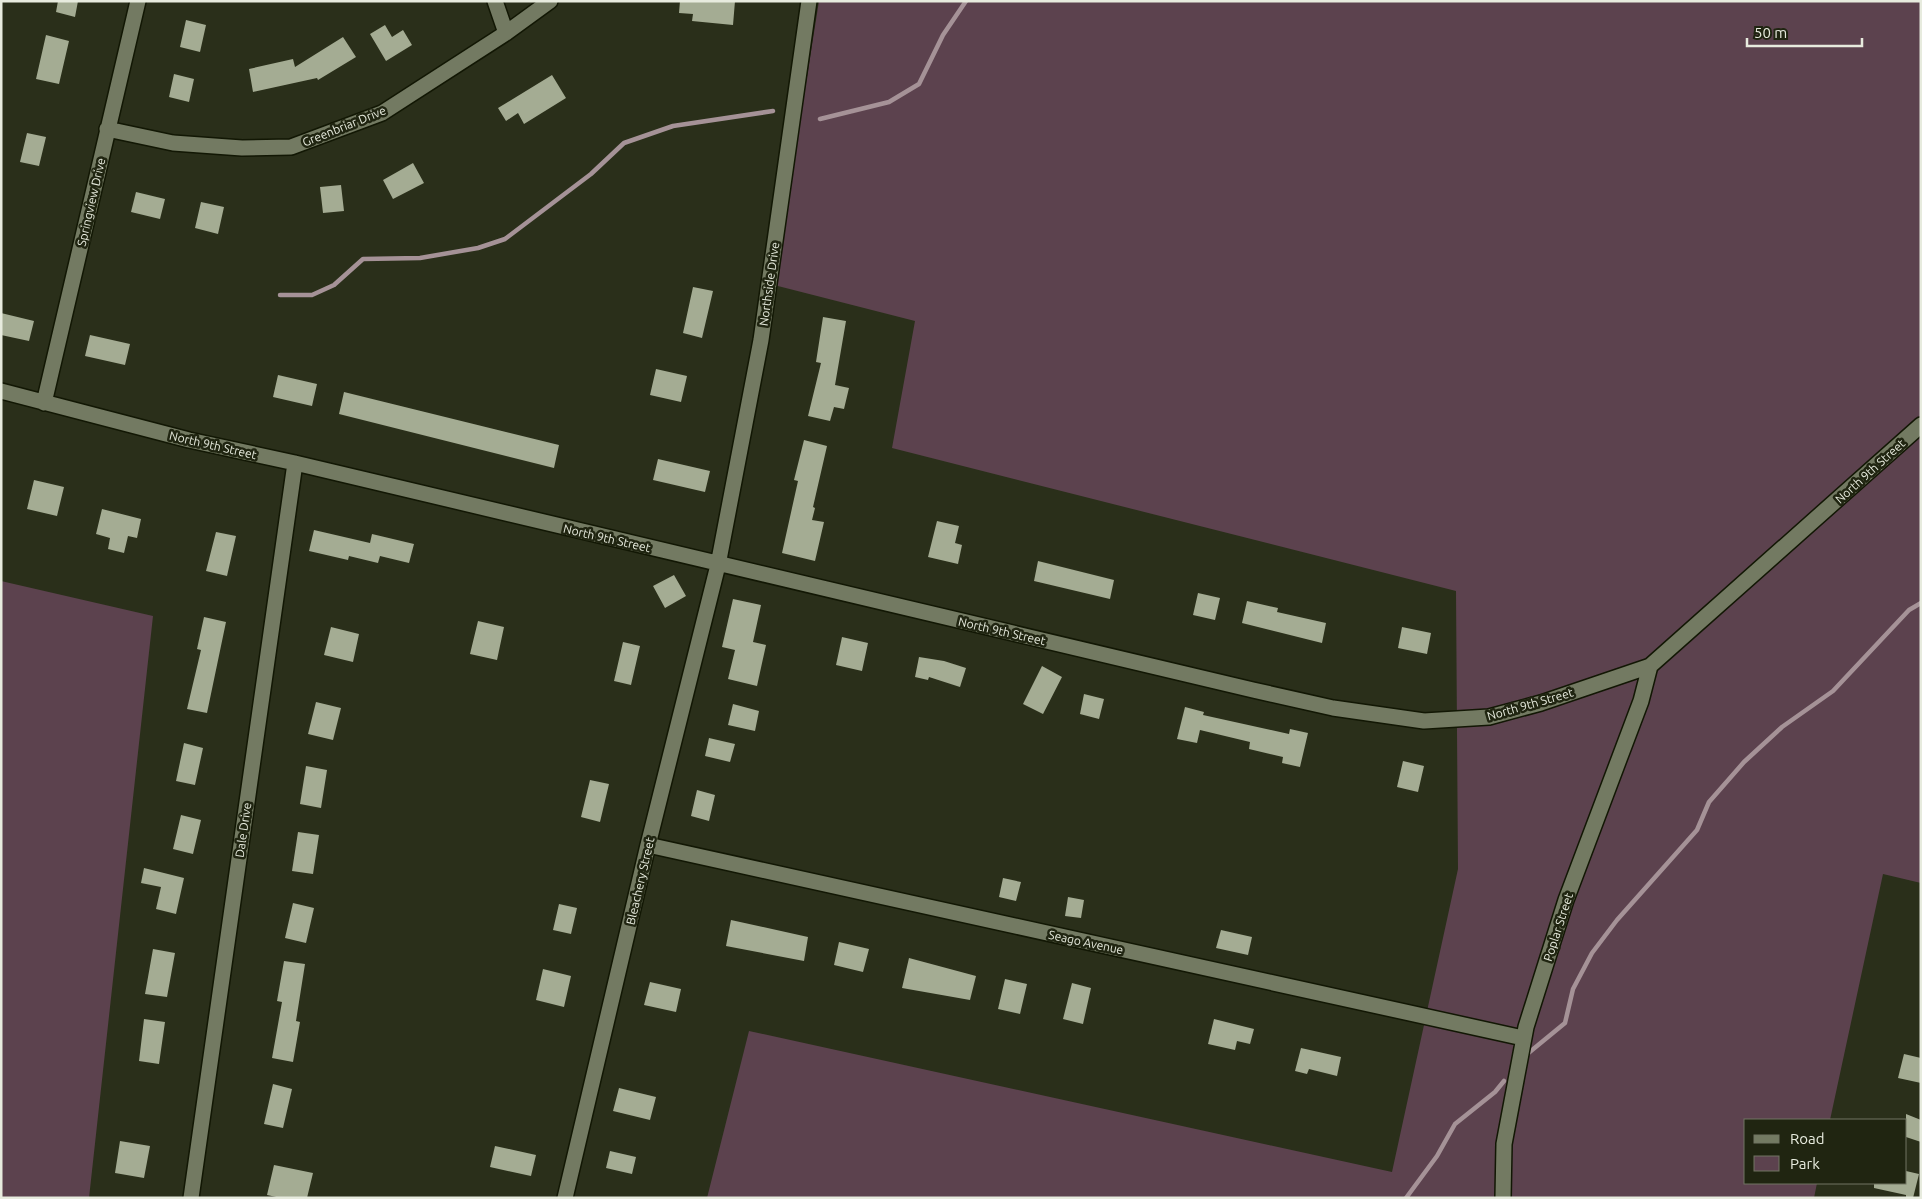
<svg xmlns="http://www.w3.org/2000/svg" width="1922" height="1199" viewBox="0 0 1922 1199" font-family="Ubuntu,sans-serif">
  <rect width="100%" height="100%" fill="#2a2f1a"/>
  <!-- green -->
  <path fill="#5c424e" d="M819 1H1921V883L1883 874 1830 1120H1746V1183H1817L1814 1198H707L749 1031 1392 1172 1458 869 1456 591 892 448 915 321 774 285Z
    M1 581 153 616 89 1198H1Z"/>
  <g fill="none" stroke-linecap="round" stroke-linejoin="round">
    <!-- stream -->
    <path stroke="#a59297" stroke-width="4.5" d="M820 119 889 102 919 84 943 35 966 1
      M280 295H312L334 285 363 259 420 258 478 248 505 239 591 174 624 143 673 126 773 111
      M1526 1055 1565 1023 1573 989 1592 953 1617 920 1697 830 1709 802 1744 762 1782 727 1833 691 1909 610 1921 603
      M1406 1198 1437 1156 1455 1124 1495 1092 1504 1081"/>
  </g>
  <!-- building -->
  <path fill="#a4ac93" d="M58 1H78L75 17 56 12Z
    M680 1H735L733 25 692 21 693 14 679 13Z
    M186 20 206 25 200 52 180 47Z
    M385 25 392 37 403 30 412 45 386 61 370 34Z
    M46 35 69 41 59 84 36 79Z
    M343 37 356 57 318 80 317 78 253 92 249 69 293 59 295 67Z
    M174 74 194 79 189 102 169 97Z
    M552 75 566 98 524 124 518 113 506 121 498 108Z
    M27 133 46 137 39 166 20 162Z
    M413 163 424 183 393 199 383 180Z
    M341 185 344 211 323 213 320 187Z
    M136 192 165 199 160 219 131 212Z
    M201 202 224 207 218 234 195 228Z
    M693 287 713 291 702 338 683 333Z
    M1 313 34 321 29 341 1 335Z
    M823 317 846 321 835 385 849 388 844 409 834 407 830 421 808 416 821 363 816 362Z
    M90 335 130 344 125 365 85 356Z
    M656 369 687 376 681 402 650 395Z
    M278 375 317 384 312 406 273 397Z
    M344 392 559 445 554 468 339 414Z
    M804 440 827 446 813 507 815 508 812 520 824 522 815 561 782 553 798 481 794 480Z
    M658 459 710 471 705 492 653 480Z
    M34 480 64 487 57 516 27 509Z
    M102 509 141 519 137 538 128 536 124 553 108 549 110 538 96 534Z
    M937 521 959 526 955 543 962 545 958 564 928 557Z
    M314 530 370 543 372 534 414 544 409 563 380 556 378 563 349 556 348 560 309 551Z
    M216 532 236 536 227 576 206 571Z
    M1038 561 1114 580 1110 599 1034 581Z
    M674 575 686 596 665 608 653 586Z
    M1198 593 1220 598 1215 620 1193 615Z
    M733 599 761 605 753 642 766 645 757 686 728 679 735 650 722 647Z
    M1247 601 1278 608 1277 612 1326 623 1322 643 1242 623Z
    M204 617 226 622 207 713 187 709 201 650 197 649Z
    M478 621 504 627 497 660 470 654Z
    M331 627 359 634 353 662 324 655Z
    M1402 627 1431 633 1427 654 1398 648Z
    M842 637 868 643 862 671 836 665Z
    M623 642 640 646 631 685 614 681Z
    M919 657 944 661 966 668 960 687 929 677 928 680 915 677Z
    M1042 666 1062 677 1043 714 1023 704Z
    M1084 694 1104 699 1099 719 1080 714Z
    M316 702 341 708 333 740 308 734Z
    M733 704 759 711 755 731 728 725Z
    M1185 707 1204 712 1203 715 1289 734 1290 729 1308 733 1300 767 1282 763 1283 757 1249 749 1250 742 1200 730 1197 743 1177 739Z
    M709 738 735 744 730 762 705 756Z
    M184 743 203 748 195 785 176 781Z
    M1403 761 1424 766 1418 792 1397 787Z
    M306 766 327 770 321 808 300 804Z
    M590 780 609 784 600 822 581 817Z
    M697 790 715 795 709 821 691 816Z
    M181 815 201 820 193 854 173 849Z
    M298 832 319 835 313 874 292 871Z
    M144 868 184 878 176 914 156 909 161 887 141 883Z
    M1003 878 1021 882 1016 901 999 897Z
    M1068 897 1084 900 1081 918 1065 916Z
    M293 903 314 908 306 943 285 938Z
    M559 904 577 908 571 934 553 930Z
    M731 920 808 937 804 961 726 946Z
    M1221 930 1252 937 1248 955 1216 948Z
    M839 942 869 949 863 972 834 965Z
    M153 949 175 953 167 997 145 994Z
    M909 958 976 976 970 1000 902 988Z
    M284 961 305 964 296 1021 300 1022 293 1062 272 1058 282 1002 277 1001Z
    M543 969 571 976 564 1007 536 1000Z
    M1005 979 1027 984 1020 1014 998 1009Z
    M650 982 681 989 676 1012 644 1005Z
    M1072 983 1091 988 1083 1024 1063 1019Z
    M144 1019 165 1022 159 1064 139 1061Z
    M1214 1019 1254 1029 1250 1044 1237 1041 1235 1050 1208 1044Z
    M1301 1048 1341 1057 1337 1076 1309 1069 1307 1074 1295 1071Z
    M1904 1054 1921 1058V1083L1898 1078Z
    M273 1084 292 1089 283 1128 264 1124Z
    M619 1088 656 1097 650 1120 613 1111Z
    M1906 1114 1921 1120V1142L1906 1137Z
    M120 1141 150 1146 144 1178 115 1173Z
    M495 1146 536 1155 531 1176 490 1167Z
    M610 1151 636 1157 632 1174 606 1168Z
    M274 1165 313 1173 307 1198H281L267 1195Z
    M1906 1171 1919 1174 1913 1198H1906V1195L1874 1188V1183H1906Z"/>
  <g fill="none" stroke-linecap="round" stroke-linejoin="round">
    <defs>
      <path id="street" d="M495 1 506 33
        M107 129 173 143 242 148 291 147 382 113 506 33 550 1
        M1 391 189 440 295 463 1253 690 1333 708 1424 721 1489 717 1541 703 1650 666 1921 425
        M44 403 138 1
        M648 845 1523 1038
        M191 1198 295 463
        M565 1198 648 845 718 565 761 340 809 1
        M1503 1198 1504 1144 1526 1027 1566 900 1641 701 1650 666"/>
    </defs>
    <!-- street casing -->
    <use href="#street" stroke="#121704" stroke-width="18"/>
    <!-- street -->
    <use href="#street" stroke="#737a62" stroke-width="15"/>
  </g>
  <g text-anchor="middle" dominant-baseline="central" stroke-width="5" stroke-linejoin="round" paint-order="stroke">
    <!-- street labels -->
    <g font-size="12" fill="#e7ebde" stroke="#202511">
      <text transform="translate(344 126) rotate(-22)">Greenbriar Drive</text>
      <text transform="translate(91 202) rotate(-77)">Springview Drive</text>
      <text transform="translate(769 284) rotate(-82)">Northside Drive</text>
      <text transform="translate(213 445) rotate(13)">North 9th Street</text>
      <text transform="translate(1870 471) rotate(-42)">North 9th Street</text>
      <text transform="translate(607 538) rotate(13)">North 9th Street</text>
      <text transform="translate(1002 631) rotate(13)">North 9th Street</text>
      <text transform="translate(1530 704) rotate(-16)">North 9th Street</text>
      <text transform="translate(243 830) rotate(-82)">Dale Drive</text>
      <text transform="translate(640 881) rotate(-77)">Bleachery Street</text>
      <text transform="translate(1558 927) rotate(-72)">Poplar Street</text>
      <text transform="translate(1086 942) rotate(12)">Seago Avenue</text>
    </g>
  </g>
  <!-- border -->
  <rect width="1922" height="1199" fill="none" stroke="#e7ebde" stroke-width="5"/>
  <!-- legend -->
  <rect x="1744" y="1119" width="162" height="65" fill="#202511" stroke="#707463"/>
  <rect x="1754" y="1135" width="25" height="8" fill="#737a62" stroke="#707463"/>
  <text x="1790" y="1144" font-size="15" fill="#e7ebde">Road</text>
  <rect x="1754" y="1156" width="25" height="15" fill="#5c424e" stroke="#707463"/>
  <text x="1790" y="1169" font-size="15" fill="#e7ebde">Park</text>
  <!-- scale -->
  <path d="M1747 38v8h115v-8" fill="none" stroke="#e7ebde" stroke-width="2.5"/>
  <text x="1754" y="38" font-size="15" fill="#e7ebde" stroke="#202511" stroke-width="4" paint-order="stroke">50 m</text>
</svg>
